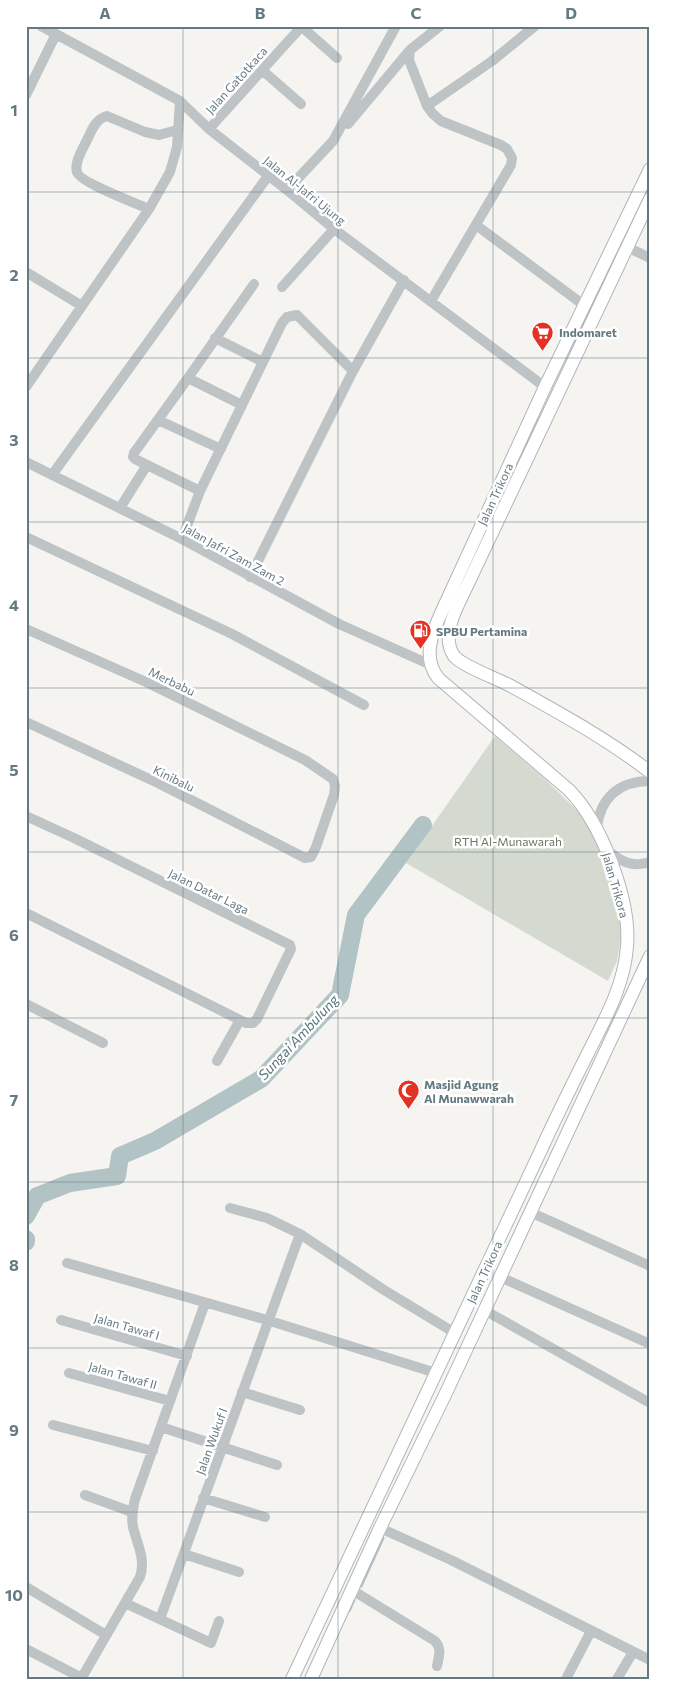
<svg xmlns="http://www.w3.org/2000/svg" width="676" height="1705" viewBox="0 0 676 1705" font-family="Commissioner,sans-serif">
  <rect width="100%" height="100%" fill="#f5f4f1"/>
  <!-- green -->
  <path fill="#d5dad0" d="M495 736 546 780 591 824 604 853 613 893 619 910 621 938 617 961 608 981 406 863Z"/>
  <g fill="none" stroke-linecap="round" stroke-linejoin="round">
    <!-- stream -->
    <path stroke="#b2c3c5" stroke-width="3" d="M361 1586 383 1538
      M349 1611 354 1600"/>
    <!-- river -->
    <path stroke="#b2c3c5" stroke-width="18" d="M26 1216 37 1196 70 1183 117 1176 120 1156 155 1141 261 1079 340 995 356 915 423 825
      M26 1239V1242"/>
    <defs>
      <path id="major" d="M650 199 456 609C450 623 444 641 454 656 462 666 498 679 511 686 558 712 607 739 650 772
        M292 1679C375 1502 458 1326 541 1150 556 1117 572 1085 588 1053 605 1019 624 986 627 947 631 900 602 824 569 790L438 678C422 657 432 633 442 611L545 387 650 169
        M311 1679 380 1528 445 1395 650 956"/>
    </defs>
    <!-- major casing -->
    <use href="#major" stroke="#afb6b8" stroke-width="14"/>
    <!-- minor -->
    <path stroke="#bec3c5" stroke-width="10" d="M41 26 180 101 209 129 287 190 334 229 545 387
      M302 27 337 58
      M262 70 301 104
      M26 95 56 34
      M427 106 492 61 535 26
      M348 124 410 50
      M209 129 302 26
      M287 190 333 141 396 26
      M149 209C138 204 79 182 77 172 74 163 82 150 86 142 91 132 95 119 107 116L145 132 159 135 177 130
      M476 225 585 306
      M627 247 650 258
      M26 272 82 306
      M254 284 188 378 242 405 282 323 287 317 297 315 353 371
      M282 287 334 229
      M431 301 511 165 512 158 507 149 501 145 441 121 433 114 427 106 409 60 410 50 440 26
      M215 338 263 362
      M188 378 134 453 133 457 135 459 200 491 242 405
      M26 387 149 209 170 172 177 147 180 101
      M158 420 221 449
      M26 462 182 539 339 624 431 665
      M52 475 268 176
      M120 508 147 465
      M26 537 232 634 364 705
      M182 539 200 491
      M250 577 353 371 404 280
      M26 629 146 682 305 760 333 779 335 786 334 795 316 847 311 857 305 858 158 783 26 722
      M26 816 74 838 276 938 290 945 291 949 257 1019 253 1023H246L26 913
      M597 828C600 798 619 781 650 781
      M606 849C620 861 631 868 650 862
      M26 1004 103 1043
      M217 1061 240 1020
      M230 1208 267 1218 300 1234 384 1290 455 1333
      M530 1212 650 1266
      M67 1263 267 1320 436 1373
      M500 1277 650 1344
      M484 1310 650 1403
      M61 1320 187 1356
      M69 1373 170 1401
      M242 1392 300 1410
      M53 1425 153 1451
      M161 1427 277 1465
      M85 1495 132 1512
      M203 1498 265 1517
      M380 1528 451 1560 650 1660
      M184 1554 239 1572
      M26 1587 106 1635
      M352 1590 435 1641C442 1649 439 1656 437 1666
      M125 1603 211 1643 219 1621
      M160 1619 300 1234
      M26 1649 82 1678
      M81 1679 140 1577C146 1559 137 1544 133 1527 131 1517 133 1508 135 1499L205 1303
      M566 1679 591 1631
      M617 1679 633 1652"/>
    <!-- major -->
    <use href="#major" stroke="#fff" stroke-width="12"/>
  </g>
  <!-- grid -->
  <path fill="none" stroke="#647a82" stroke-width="1" stroke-opacity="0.55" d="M183 26V1679M338 26V1679M493 26V1679M26 192H650M26 358H650M26 522H650M26 688H650M26 852H650M26 1018H650M26 1182H650M26 1348H650M26 1512H650"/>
  <!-- icons -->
  <defs>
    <symbol id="supermarket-pin" viewBox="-11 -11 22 30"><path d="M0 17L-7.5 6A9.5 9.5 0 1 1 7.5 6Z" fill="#e33123" stroke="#fff"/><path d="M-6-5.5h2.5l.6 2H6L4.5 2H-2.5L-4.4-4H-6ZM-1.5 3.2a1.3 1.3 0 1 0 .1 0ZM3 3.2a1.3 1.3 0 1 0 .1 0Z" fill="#fff"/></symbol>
    <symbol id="fuel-pin" viewBox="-11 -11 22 30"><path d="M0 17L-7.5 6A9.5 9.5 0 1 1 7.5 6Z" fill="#e33123" stroke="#fff"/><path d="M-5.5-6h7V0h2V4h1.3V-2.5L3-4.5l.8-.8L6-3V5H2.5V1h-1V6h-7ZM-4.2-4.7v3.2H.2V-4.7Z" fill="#fff"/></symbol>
    <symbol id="mosque-pin" viewBox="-11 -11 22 30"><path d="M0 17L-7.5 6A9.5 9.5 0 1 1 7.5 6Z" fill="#e33123" stroke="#fff"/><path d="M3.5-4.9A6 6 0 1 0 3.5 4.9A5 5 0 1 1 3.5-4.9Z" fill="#fff"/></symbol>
  </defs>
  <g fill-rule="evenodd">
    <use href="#supermarket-pin" x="530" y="320" width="25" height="34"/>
    <use href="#fuel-pin" x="408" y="618" width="25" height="34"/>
    <use href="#mosque-pin" x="396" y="1078" width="25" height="34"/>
  </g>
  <g text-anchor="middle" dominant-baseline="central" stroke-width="5" stroke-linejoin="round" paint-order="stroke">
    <!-- street labels -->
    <g font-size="12" fill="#647a82" stroke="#fff">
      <text transform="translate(236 80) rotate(-48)">Jalan Gatotkaca</text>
      <text transform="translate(305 190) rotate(39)">Jalan Al-Jafri Ujung</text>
      <text transform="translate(495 494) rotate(-65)">Jalan Trikora</text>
      <text transform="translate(234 554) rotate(29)">Jalan Jafri Zam Zam 2</text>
      <text transform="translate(172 681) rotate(26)">Merbabu</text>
      <text transform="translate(174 778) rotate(26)">Kinibalu</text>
      <text transform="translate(616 885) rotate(74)">Jalan Trikora</text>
      <text transform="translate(209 891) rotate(26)">Jalan Datar Laga</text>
      <text transform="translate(484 1272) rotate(-65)">Jalan Trikora</text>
      <text transform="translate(127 1326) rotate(16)">Jalan Tawaf I</text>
      <text transform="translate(123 1375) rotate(16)">Jalan Tawaf II</text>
      <text transform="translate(211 1441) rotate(-70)">Jalan Wukuf I</text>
    </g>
    <!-- poi labels -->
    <g font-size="12" font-weight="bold" fill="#647a82" stroke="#fff" text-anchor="start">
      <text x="559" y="332">Indomaret</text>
      <text x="436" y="631">SPBU Pertamina</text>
      <text x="424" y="1084">Masjid Agung<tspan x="424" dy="14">Al Munawwarah</tspan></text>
    </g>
    <!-- park labels -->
    <g font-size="12" fill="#6b7a63" stroke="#fff">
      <text x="508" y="841">RTH Al-Munawarah</text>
    </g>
    <!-- water labels -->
    <g font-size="14" font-style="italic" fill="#5a7678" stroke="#fff">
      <text transform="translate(298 1037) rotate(-47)">Sungai Ambulung</text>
    </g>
  </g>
  <!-- border -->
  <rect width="676" height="1705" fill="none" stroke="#ffffff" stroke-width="55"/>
  <rect x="28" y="28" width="620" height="1650" fill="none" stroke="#647a82" stroke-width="2"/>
  <g font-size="16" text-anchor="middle" font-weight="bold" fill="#647a82">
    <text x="105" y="19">A</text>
    <text x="260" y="19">B</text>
    <text x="416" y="19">C</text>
    <text x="571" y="19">D</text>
    <text x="14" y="116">1</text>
    <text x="14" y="281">2</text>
    <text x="14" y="446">3</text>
    <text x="14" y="611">4</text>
    <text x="14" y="776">5</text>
    <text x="14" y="941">6</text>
    <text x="14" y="1106">7</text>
    <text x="14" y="1271">8</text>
    <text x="14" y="1436">9</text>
    <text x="14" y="1601">10</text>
  </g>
</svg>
